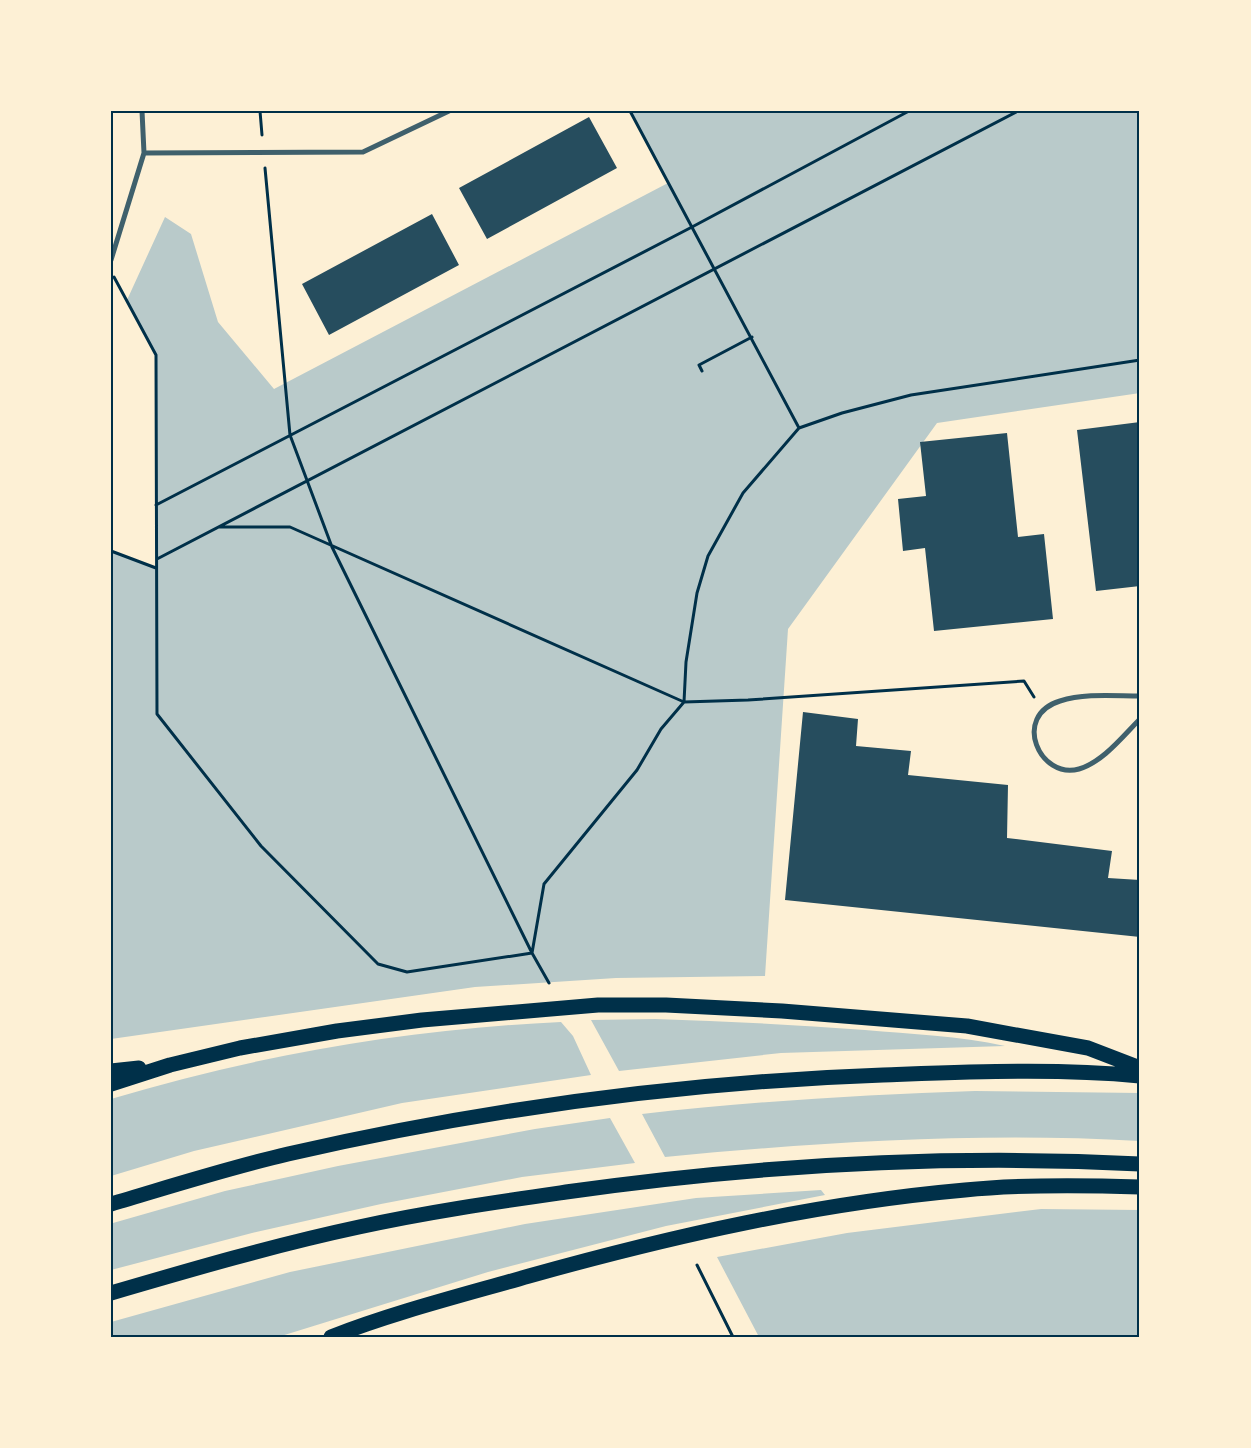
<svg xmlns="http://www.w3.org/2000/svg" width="1251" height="1448" viewBox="0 0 1251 1448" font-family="Figtree,sans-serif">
  <rect width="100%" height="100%" fill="#fdf0d5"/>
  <!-- green -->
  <path fill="#b9caca" d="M630 111H1140V393L937 423 788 629 765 976 616 978 475 987 111 1039V551L156 568V355L127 300 165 217 191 234 218 322 274 389 668 183Z
    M655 1019C725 1021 795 1025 865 1030 911 1034 959 1036 1005 1046L781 1053 619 1071 591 1020Z
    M561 1022 573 1036 591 1075 402 1103 194 1151 111 1176V1099C257 1055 409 1029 561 1022Z
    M975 1091 1140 1093V1141C981 1132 822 1142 665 1157L642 1114C753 1101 864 1095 975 1091Z
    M610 1118 635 1163 522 1177 381 1204 252 1233 111 1270 113 1223 225 1191 338 1166 535 1129Z
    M821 1190 825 1195 666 1226 488 1272 278 1337H111V1322L290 1272 525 1224 696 1198Z
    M1041 1209 1140 1210V1337H759L717 1257 847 1233Z"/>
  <!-- building -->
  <path fill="#264d5e" d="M589 117 617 168 487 239 459 188Z
    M432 214 459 265 329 335 302 284Z
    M1140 422V586L1096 591 1077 430Z
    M1007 433 1018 537 1044 534 1053 619 934 631 925 548 903 551 898 499 926 496 920 442Z
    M803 712 858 719 856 746 911 751 908 775 1008 785 1007 838 1112 851 1108 878 1140 880V937L785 900Z"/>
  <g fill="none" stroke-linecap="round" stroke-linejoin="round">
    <!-- path -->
    <path stroke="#003049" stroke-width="3" d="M260 111 262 135
      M630 111 799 428
      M265 168 290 435 332 547 532 953 549 983
      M114 277 156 355 157 714 261 846 378 964 407 972 532 953
      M702 371 699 365 752 337
      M156 505 692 227 909 111
      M220 527H290L684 702 748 700 1024 681 1034 697
      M111 551 156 568
      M157 559 1018 111
      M532 953 544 884 637 770 661 729 684 702 686 662 697 593 708 556 743 493 799 428 842 413 911 395 1140 360
      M697 1265 733 1337"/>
    <!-- minor -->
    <path stroke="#3f606c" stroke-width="5" d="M144 153 363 152 449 111
      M111 260 144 153 142 111
      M1140 696C1114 696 1085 693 1060 701 1011 716 1040 780 1079 769 1103 762 1123 736 1140 719"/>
    <!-- motorway -->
    <path stroke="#003049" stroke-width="15" d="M111 1071 139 1068
      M111 1084 170 1065 240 1048 337 1031 422 1020 598 1005H666L782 1011 967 1026 1088 1048 1140 1068
      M111 1204C169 1187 228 1168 288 1154 484 1109 683 1082 883 1075 969 1072 1055 1068 1140 1076
      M111 1293C193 1269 275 1245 359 1227 427 1212 497 1202 566 1192 756 1165 948 1154 1140 1164
      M331 1337C395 1312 463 1295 529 1276 672 1236 818 1203 965 1190 1023 1184 1082 1185 1140 1187"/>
  </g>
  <!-- border -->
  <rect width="1251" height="1448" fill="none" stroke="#fdf0d5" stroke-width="225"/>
  <rect x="112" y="112" width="1026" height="1224" fill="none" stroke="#003049" stroke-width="2"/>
</svg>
